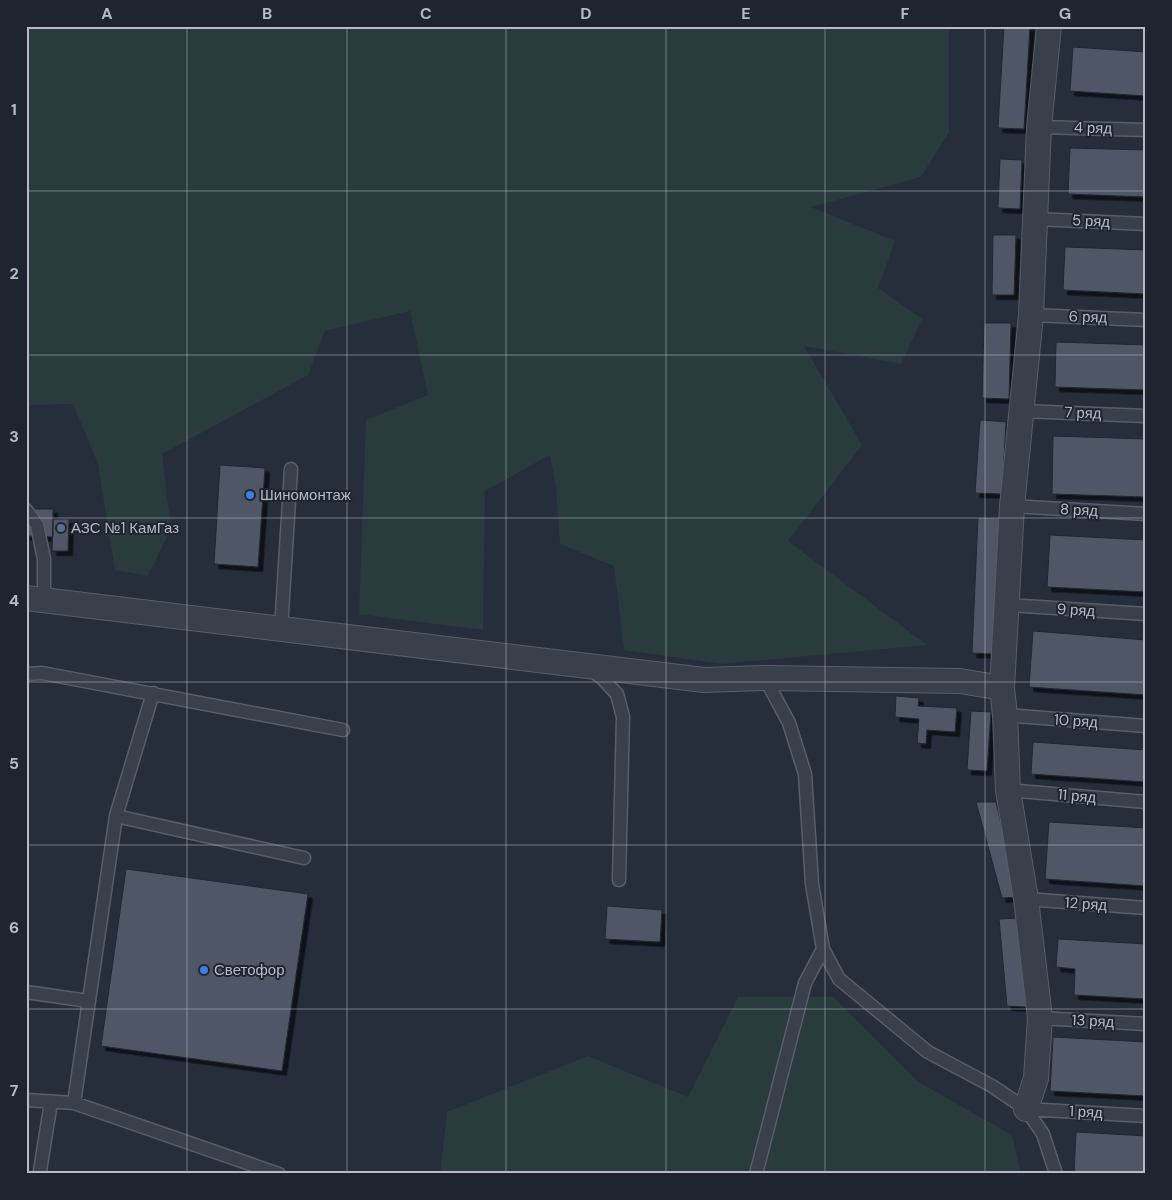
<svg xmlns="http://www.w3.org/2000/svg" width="1172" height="1200" viewBox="0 0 1172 1200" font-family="'DM Sans',sans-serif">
  <defs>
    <filter id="shadow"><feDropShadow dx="4.5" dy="4.5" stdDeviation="0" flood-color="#0009"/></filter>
  </defs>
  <rect width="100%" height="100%" fill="#262e3b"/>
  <!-- green -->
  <path fill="#293b3d" d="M26 26H949V132L921 177 811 207 895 241 878 288 922 319 901 364 804 346 862 445 788 541 927 645 722 664 624 650 614 566 560 544 556 489 550 455 485 491 483 630 359 614 366 420 428 395 410 311 325 331 308 375 162 454 171 529 148 576 115 570 98 464 73 404 26 405Z
    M738 997H833L917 1081 1012 1135 1021 1174H440L447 1112 588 1056 688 1097Z"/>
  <!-- building -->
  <path fill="#505765" stroke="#212732" filter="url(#shadow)" d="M1004 26H1030L1024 129 998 128Z
    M1073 47 1146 52V96L1070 91Z
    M1070 148 1146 150V197L1068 194Z
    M1000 159 1022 160 1020 209 998 208Z
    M993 235H1016L1014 295H992Z
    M1065 247 1146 250V294L1063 290Z
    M984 323H1011L1009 399 982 398Z
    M1056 342 1146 345V390L1055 387Z
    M980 420 1006 422 1002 494 975 493Z
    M1053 436 1146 439V497L1052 494Z
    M220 465 265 468 258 567 214 564Z
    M26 509H53V537L26 536Z
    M978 517 999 518 993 654 972 653Z
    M53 519H69L68 551H52Z
    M1050 535 1146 540V592L1047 587Z
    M1033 631 1146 640V695L1029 687Z
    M896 696 919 698 918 706 957 708 955 732 927 730 926 744 917 743 919 719 895 717Z
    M971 711 991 712 987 771 967 770Z
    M1033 742 1146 750V782L1031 774Z
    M976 802H996L1018 897 1002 898Z
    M1049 822 1146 828V886L1045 879Z
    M126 869 308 894 282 1071 101 1046Z
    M607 906 662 910 660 942 605 939Z
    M1020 918 1027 1007 1007 1006 999 919Z
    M1058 939 1146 944V999L1074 995 1075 969 1056 967Z
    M1053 1037 1146 1042V1096L1050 1091Z
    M1076 1132 1146 1136V1174H1074Z"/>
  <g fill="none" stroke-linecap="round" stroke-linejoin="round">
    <defs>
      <path id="service" d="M1039 127 1146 130
        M1036 219 1146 224
        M1031 315 1146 320
        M1021 411 1146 416
        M1012 506 1146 514
        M26 510 37 525 44 559V601
        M1007 605 1146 614
        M281 629 291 469
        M591 670 602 678 617 694 623 717 619 880
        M26 674 42 673 343 730
        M765 678 789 723 805 774 812 884 823 949 839 979 928 1052 992 1086 1026 1109 1043 1134 1056 1174
        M1005 715 1146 726
        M1008 790 1146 802
        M116 816 304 858
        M1026 899 1146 908
        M26 992 88 1001
        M1040 1018 1146 1024
        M26 1100 74 1103 279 1174
        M74 1103 116 816 153 693
        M1026 1109 1146 1116
        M40 1171 51 1102
        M756 1174 805 983 823 949"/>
      <path id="minor" d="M26 598 704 680 765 678 960 681 1002 688
        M1026 1109 1036 1078 1040 1018 1026 899 1008 790 1005 715 1002 688 1012 506 1031 315 1039 127 1049 26"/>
    </defs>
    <!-- service casing -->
    <use href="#service" stroke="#585e69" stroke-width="15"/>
    <!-- minor casing -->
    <use href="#minor" stroke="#585e69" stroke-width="26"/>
    <!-- service -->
    <use href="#service" stroke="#3a404b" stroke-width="12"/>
    <!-- minor -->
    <use href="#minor" stroke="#3a404b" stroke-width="24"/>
  </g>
  <!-- grid -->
  <path fill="none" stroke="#b6bbc6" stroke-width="1" stroke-opacity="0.55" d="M187 26V1174M347 26V1174M506 26V1174M666 26V1174M825 26V1174M985 26V1174M26 191H1146M26 355H1146M26 518H1146M26 682H1146M26 845H1146M26 1009H1146"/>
  <!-- markers -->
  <g fill="#3f7fe0" stroke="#1f2530" stroke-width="2">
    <circle cx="250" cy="495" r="5"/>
    <circle cx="204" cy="970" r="5"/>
  </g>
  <circle fill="#5c6f8a" stroke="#1f2530" stroke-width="2" cx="61" cy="528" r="5"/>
  <g text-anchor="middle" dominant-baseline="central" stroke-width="4" stroke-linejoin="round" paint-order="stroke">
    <!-- street labels -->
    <g font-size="15" fill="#b6bbc6" stroke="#1f2530">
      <text transform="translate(1093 128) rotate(2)">4 ряд</text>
      <text transform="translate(1091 221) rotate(3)">5 ряд</text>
      <text transform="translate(1088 317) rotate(2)">6 ряд</text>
      <text transform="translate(1083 413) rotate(2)">7 ряд</text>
      <text transform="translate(1079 510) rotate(3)">8 ряд</text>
      <text transform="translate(1076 610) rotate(4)">9 ряд</text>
      <text transform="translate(1076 721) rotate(4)">10 ряд</text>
      <text transform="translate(1077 796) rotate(5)">11 ряд</text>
      <text transform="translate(1086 904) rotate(4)">12 ряд</text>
      <text transform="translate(1093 1021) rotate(3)">13 ряд</text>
      <text transform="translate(1086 1112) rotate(3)">1 ряд</text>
    </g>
    <!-- poi labels -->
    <g font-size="15" fill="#b6bbc6" stroke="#1f2530" text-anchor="start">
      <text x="260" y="495">Шиномонтаж</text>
      <text x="71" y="528">АЗС №1 КамГаз</text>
      <text x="214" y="970">Светофор</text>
    </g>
  </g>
  <!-- border -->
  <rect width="1172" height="1200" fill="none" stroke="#1f2530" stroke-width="55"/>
  <rect x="28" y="28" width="1116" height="1144" fill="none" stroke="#b6bbc6" stroke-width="2"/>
  <g font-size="16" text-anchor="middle" font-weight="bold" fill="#b6bbc6">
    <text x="107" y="19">A</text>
    <text x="267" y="19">B</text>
    <text x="426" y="19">C</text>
    <text x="586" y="19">D</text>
    <text x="746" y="19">E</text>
    <text x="905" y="19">F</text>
    <text x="1065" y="19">G</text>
    <text x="14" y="115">1</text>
    <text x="14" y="279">2</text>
    <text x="14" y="442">3</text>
    <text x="14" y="606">4</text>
    <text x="14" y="769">5</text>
    <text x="14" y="933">6</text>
    <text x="14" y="1096">7</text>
  </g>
</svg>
